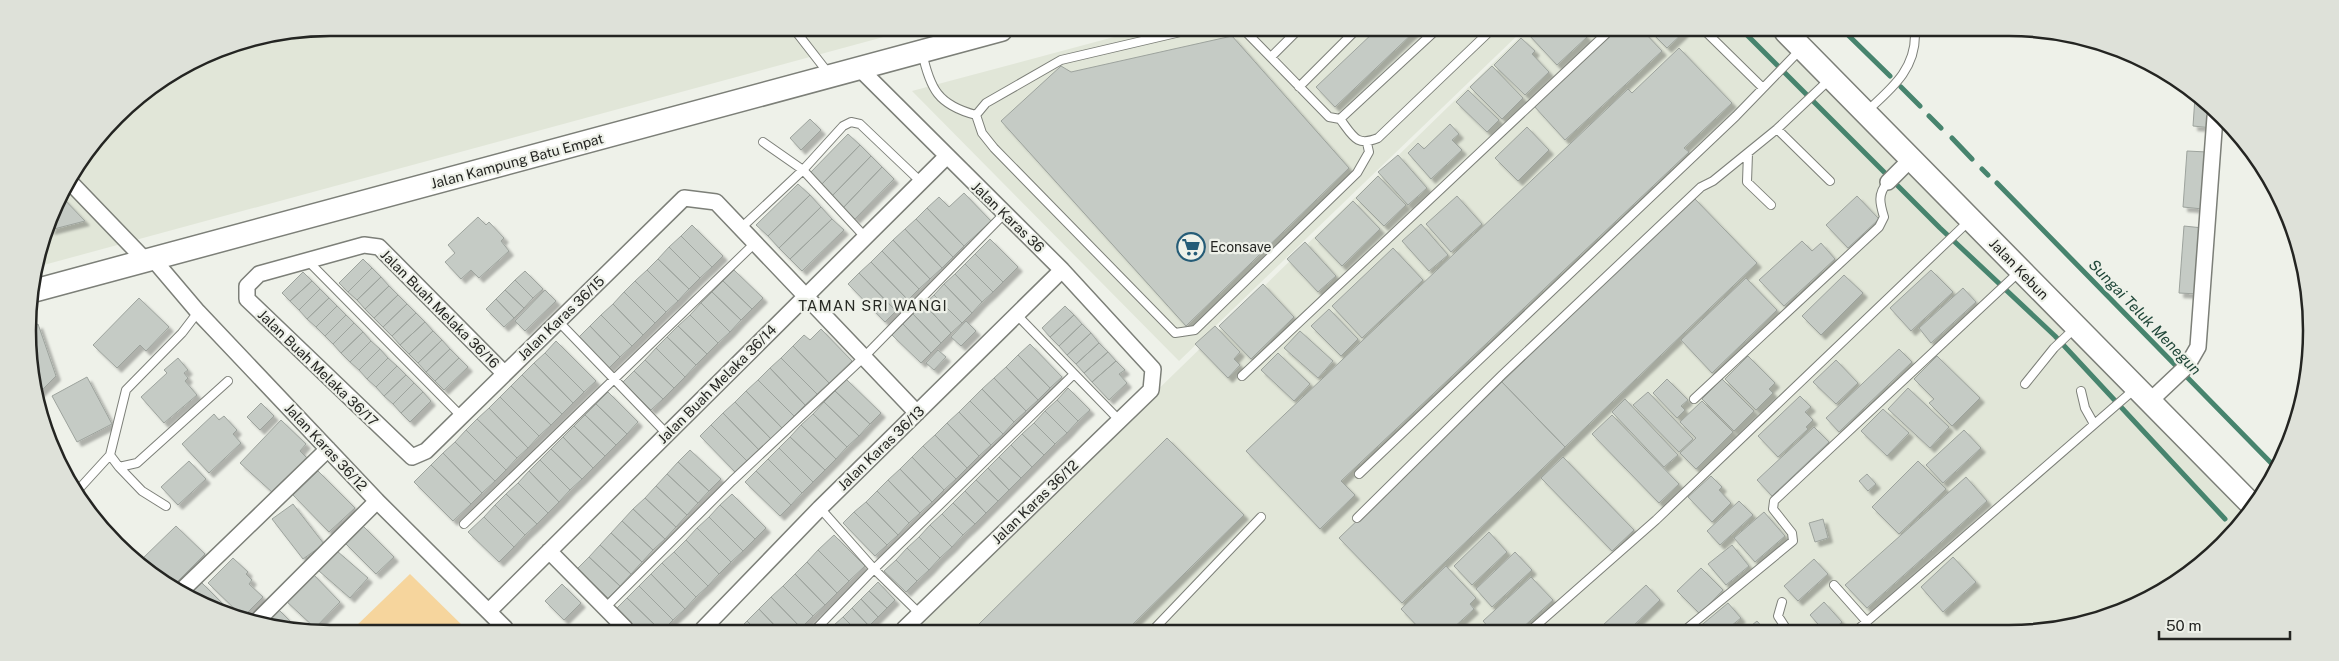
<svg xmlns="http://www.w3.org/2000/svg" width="2339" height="661" viewBox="0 0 2339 661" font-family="'Public Sans',sans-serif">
  <defs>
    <filter id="shadow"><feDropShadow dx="4.5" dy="4.5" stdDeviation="1" flood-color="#0004"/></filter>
  </defs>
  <rect width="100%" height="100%" fill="#eef1e9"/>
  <!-- built -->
  <path fill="#e1e6d8" d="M331 28 913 29 40 266 59 196 131 103 215 50Z
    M1140 30 1522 31 1179 361 912 91Z
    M1526 31 1770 32 2244 515 2223 541 2174 581 2142 602 2048 631 912 629Z"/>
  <!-- green -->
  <path fill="#f6d59d" d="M410 574 465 628H354Z"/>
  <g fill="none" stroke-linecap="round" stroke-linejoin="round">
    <!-- stream -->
    <path stroke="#47846e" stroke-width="5" d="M1744 32 1940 228 2055 336 2225 519
      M1846 33 1890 76
      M1901 87 1920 106
      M1929 116 1941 128
      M1952 138 1972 159
      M1982 169 1988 175
      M1997 183 2276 468"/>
  </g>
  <!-- building -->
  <path fill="#c5cbc5" stroke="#9da39d" filter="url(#shadow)" d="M1375 31H1415L1335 107 1316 87Z
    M1531 31 1582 32 1587 37 1557 65 1528 34Z
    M1614 32H1644L1662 51 1565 140 1534 106Z
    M1651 32H1684L1667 48Z
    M1232 36 1349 168 1186 326 1001 121 1061 66 1071 72Z
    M1521 38 1535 51 1532 54 1549 72 1525 95 1494 65Z
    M1679 48 1732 103 1684 148 1689 152 1341 481 1355 495 1320 529 1246 451 1628 89 1632 93Z
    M1492 66 1523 98 1502 119 1470 87Z
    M1468 90 1499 120 1487 132 1456 102Z
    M2195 97 2214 116 2213 128 2193 126Z
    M810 119 821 130 801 150 790 138Z
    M1450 124 1459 134 1452 140 1462 150 1431 179 1408 153 1418 143 1424 149Z
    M1527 127 1549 150 1518 181 1495 158Z
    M848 134 860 145 820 186 809 174Z
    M860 145 871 156 832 196 820 186Z
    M2187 151 2207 152 2203 209 2183 207Z
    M1398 155 1427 188 1408 205 1378 172Z
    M871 156 882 167 843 208 832 196Z
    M882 167 894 179 855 219 843 208Z
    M1378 176 1406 205 1384 226 1356 198Z
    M798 184 810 195 768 236 756 225Z
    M964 193 991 221 964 246 927 208 939 197 949 207Z
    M60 195 85 221 50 230 59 196Z
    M810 195 821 207 779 248 768 236Z
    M1457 196 1482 224 1451 252 1426 224Z
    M1857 196 1879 219 1848 248 1826 225Z
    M1694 198 1757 263 1565 447 1502 382Z
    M1353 201 1380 229 1342 266 1315 238Z
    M821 207 832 219 790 259 779 248Z
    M927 208 964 246 953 257 916 219Z
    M478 217 486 225 489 222 504 238 501 241 509 251 479 278 471 270 461 279 445 262 455 253 448 245Z
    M832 219 844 230 802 271 790 259Z
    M916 219 953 257 942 268 905 229Z
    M1421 224 1448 255 1429 271 1402 241Z
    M692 225 723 256 712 267 681 236Z
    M2184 226 2203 228 2198 294 2179 293Z
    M905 229 942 268 930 279 893 240Z
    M681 236 712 267 700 278 669 247Z
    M990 239 1018 267 1003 282 975 254Z
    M893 240 930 279 919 289 882 251Z
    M1802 241 1812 251 1821 243 1835 259 1784 306 1759 280Z
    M1305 242 1336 276 1318 292 1287 259Z
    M669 247 700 278 689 289 658 259Z
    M1393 248 1423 280 1362 338 1332 306Z
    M882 251 919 289 908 300 871 262Z
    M975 254 1003 282 993 292 965 264Z
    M363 259 372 268 348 292 339 283Z
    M658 259 689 289 678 301 647 270Z
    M871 262 908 300 896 311 859 273Z
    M965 264 993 292 982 302 955 274Z
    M372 268 381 277 357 300 348 292Z
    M647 270 678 301 666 312 635 281Z
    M734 270 763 298 752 309 723 281Z
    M1931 270 1953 292 1911 331 1890 308Z
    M525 271 543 289 533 298 515 280Z
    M303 272 312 281 290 301 282 293Z
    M859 273 896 311 885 322 848 284Z
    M955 274 982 302 972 313 944 284Z
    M1844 275 1863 293 1821 335 1802 316Z
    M381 277 389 286 365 309 357 300Z
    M1746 278 1777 310 1712 373 1681 340Z
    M515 280 533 298 524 308 505 290Z
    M312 281 320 289 299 310 290 301Z
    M635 281 666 312 655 323 624 292Z
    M723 281 752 309 741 320 712 292Z
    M944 284 972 313 962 323 934 295Z
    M1263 284 1294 317 1251 359 1219 326Z
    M389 286 398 295 374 318 365 309Z
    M1963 288 1976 302 1931 343 1919 328Z
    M320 289 329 298 307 319 299 310Z
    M505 290 524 308 514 318 496 299Z
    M545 290 556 301 525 331 515 321Z
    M624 292 655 323 643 335 613 304Z
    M712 292 741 320 730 332 701 303Z
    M398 295 407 304 383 327 374 318Z
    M934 295 962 323 951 333 924 304Z
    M139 298 169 327 146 351 140 345 117 368 93 345Z
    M329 298 337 306 316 327 307 319Z
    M496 299 514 318 504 327 486 309Z
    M701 303 730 332 718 343 690 315Z
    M407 304 416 313 392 336 383 327Z
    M613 304 643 335 632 346 601 315Z
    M924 304 951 333 941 343 913 314Z
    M337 306 346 315 325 336 316 327Z
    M1065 306 1074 315 1050 337 1042 328Z
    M1329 309 1358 339 1341 356 1311 326Z
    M416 313 425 322 400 345 392 336Z
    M913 314 941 343 931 353 903 324Z
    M346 315 354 323 333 344 325 336Z
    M601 315 632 346 620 357 590 326Z
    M690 315 718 343 707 354 678 326Z
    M1074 315 1082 324 1059 346 1050 337Z
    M966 321 976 331 961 346 951 337Z
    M425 322 433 331 409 354 400 345Z
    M354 323 363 332 341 353 333 344Z
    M38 324 56 376 37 395 30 328Z
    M903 324 931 353 921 363 892 335Z
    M1082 324 1091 333 1067 355 1059 346Z
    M590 326 620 357 609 368 578 338Z
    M678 326 707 354 696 365 667 337Z
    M1215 326 1240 352 1234 359 1240 365 1228 378 1195 344Z
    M821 329 852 361 829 383 793 346 804 335 810 340Z
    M433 331 442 340 418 363 409 354Z
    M1300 331 1333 361 1318 378 1284 348Z
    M363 332 371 341 350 362 341 353Z
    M1091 333 1099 343 1076 364 1067 355Z
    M667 337 696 365 685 377 656 348Z
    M442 340 450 349 426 372 418 363Z
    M371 341 380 349 359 370 350 362Z
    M556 341 596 381 584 392 545 353Z
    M1099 343 1108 352 1084 373 1076 364Z
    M1030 344 1062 377 1050 388 1018 355Z
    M793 346 829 383 817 394 781 358Z
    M656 348 685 377 674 388 645 360Z
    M380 349 388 358 367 379 359 370Z
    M450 349 459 358 435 381 426 372Z
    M1899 349 1912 362 1839 432 1826 418Z
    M938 350 946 357 934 370 926 363Z
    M1108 352 1116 361 1092 382 1084 373Z
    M545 353 584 392 573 403 534 363Z
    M1278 353 1310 384 1294 401 1261 370Z
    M1018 355 1050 388 1038 400 1006 367Z
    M1748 356 1775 383 1769 389 1773 393 1756 410 1725 379Z
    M1937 356 1980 398 1952 426 1929 403 1934 399 1914 379Z
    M178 358 188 370 184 373 188 378 185 381 197 395 164 423 141 397 167 373 164 370Z
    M388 358 397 366 376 387 367 379Z
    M459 358 468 367 444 390 435 381Z
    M781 358 817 394 805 405 770 368Z
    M645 360 674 388 663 399 634 371Z
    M1836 360 1858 383 1836 404 1813 382Z
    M1116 361 1125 370 1119 374 1127 383 1109 400 1092 382Z
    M534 363 573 403 562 414 522 375Z
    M397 366 406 375 384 396 376 387Z
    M1006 367 1038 400 1026 411 994 378Z
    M770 368 805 405 794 416 758 380Z
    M634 371 663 399 651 410 623 382Z
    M406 375 414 383 393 404 384 396Z
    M522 375 562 414 551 425 511 386Z
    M87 377 112 424 77 442 52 396Z
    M994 378 1026 411 1014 422 982 389Z
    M846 379 881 413 870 424 835 391Z
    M1667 379 1688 400 1681 406 1685 410 1677 418 1653 393Z
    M1722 379 1754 411 1734 431 1702 399Z
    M758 380 794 416 782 428 746 391Z
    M1502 382 1565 447 1402 603 1339 538Z
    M414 383 423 392 401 413 393 404Z
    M511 386 551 425 539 436 500 397Z
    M1068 388 1090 410 1078 421 1057 400Z
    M1908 388 1949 427 1930 448 1888 409Z
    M982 389 1014 422 1003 434 970 401Z
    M746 391 782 428 771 439 735 402Z
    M835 391 870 424 859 436 824 402Z
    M423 392 431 401 410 422 401 413Z
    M608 392 638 422 627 434 596 404Z
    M1648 392 1693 439 1679 452 1633 405Z
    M1800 396 1811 407 1805 412 1813 420 1806 427 1808 429 1778 457 1758 436Z
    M500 397 539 436 528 448 489 408Z
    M1625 399 1678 455 1664 467 1612 412Z
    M1057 400 1078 421 1067 433 1045 411Z
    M970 401 1003 434 991 445 959 412Z
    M1702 401 1733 432 1696 469 1680 453 1696 438 1680 422Z
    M735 402 771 439 759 450 723 413Z
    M824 402 859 436 847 447 813 414Z
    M261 403 274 416 260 430 247 417Z
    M596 404 627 434 616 445 585 415Z
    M489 408 528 448 517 458 477 419Z
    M1883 409 1909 433 1887 456 1861 431Z
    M1045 411 1067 433 1055 444 1034 423Z
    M959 412 991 445 979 456 947 423Z
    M723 413 759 450 747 461 711 425Z
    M214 414 219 420 224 416 237 430 233 434 241 443 209 473 182 444Z
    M813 414 847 447 836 459 801 425Z
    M585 415 616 445 605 456 574 426Z
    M1612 415 1679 484 1659 503 1592 434Z
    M477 419 517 458 506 470 466 430Z
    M281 420 306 444 300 451 307 458 273 493 240 463Z
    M947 423 979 456 967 468 935 435Z
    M1034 423 1055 444 1044 455 1022 434Z
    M711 425 747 461 736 473 700 436Z
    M801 425 836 459 825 470 790 437Z
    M574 426 605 456 593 468 563 437Z
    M1814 427 1829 442 1772 496 1757 480Z
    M466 430 506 470 495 481 455 442Z
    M1964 430 1981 448 1943 483 1926 465Z
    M1022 434 1044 455 1032 467 1011 445Z
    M935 435 967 468 956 479 923 446Z
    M563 437 593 468 582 479 551 449Z
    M790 437 825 470 813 482 779 448Z
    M1167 438 1244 515 1128 629H974Z
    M455 442 495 481 482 493 443 453Z
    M1011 445 1032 467 1021 478 999 457Z
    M923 446 956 479 944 490 912 457Z
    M779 448 813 482 802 493 768 459Z
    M551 449 582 479 570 490 540 460Z
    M690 450 721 479 709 491 678 462Z
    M443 453 482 493 471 504 431 465Z
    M912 457 944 490 932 502 900 469Z
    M999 457 1021 478 1009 490 988 468Z
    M1563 457 1634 530 1612 551 1541 478Z
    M768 459 802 493 791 505 756 471Z
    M540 460 570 490 559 502 529 471Z
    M189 461 206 479 178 505 161 487Z
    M1918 461 1946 489 1899 534 1872 507Z
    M678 462 709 491 698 503 667 474Z
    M431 465 471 504 453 521 414 482Z
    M988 468 1009 490 998 501 976 480Z
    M900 469 932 502 920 513 888 480Z
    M318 471 355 508 329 532 293 495Z
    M529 471 559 502 548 513 518 483Z
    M756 471 791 505 780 516 745 482Z
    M667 474 698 503 687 515 656 486Z
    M1867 474 1876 484 1868 491 1859 481Z
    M1711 476 1722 487 1719 490 1731 503 1712 522 1688 497Z
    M1966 477 1987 501 1867 608 1845 585Z
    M888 480 920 513 909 523 877 491Z
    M976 480 998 501 986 513 965 491Z
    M518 483 548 513 537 524 506 494Z
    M656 486 687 515 676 527 645 498Z
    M877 491 909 523 898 535 866 502Z
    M965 491 986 513 975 524 953 503Z
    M506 494 537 524 525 535 495 505Z
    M732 494 766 528 755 539 720 505Z
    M645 498 676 527 665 539 633 509Z
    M1739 501 1753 515 1720 545 1707 531Z
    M866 502 898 535 887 545 854 512Z
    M953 503 975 524 963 535 942 514Z
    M293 504 324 544 303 559 272 519Z
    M495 505 525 535 514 547 484 517Z
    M720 505 755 539 743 551 709 517Z
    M633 509 665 539 653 550 622 521Z
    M854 512 887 545 875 556 843 523Z
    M1764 512 1785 536 1755 562 1734 538Z
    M942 514 963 535 952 547 930 525Z
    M484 517 514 547 499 562 468 532Z
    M709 517 743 551 731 562 697 528Z
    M1823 519 1828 538 1815 542 1809 523Z
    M622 521 653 550 642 562 611 533Z
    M362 525 394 557 376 574 344 542Z
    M930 525 952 547 940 558 919 537Z
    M176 526 205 554 172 587 141 560Z
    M697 528 731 562 719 574 686 540Z
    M1489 532 1507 552 1472 585 1454 566Z
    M611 533 642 562 631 574 600 545Z
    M834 535 865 566 849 581 818 550Z
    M919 537 940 558 929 570 907 548Z
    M686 540 719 574 708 586 674 552Z
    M600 545 631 574 620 586 589 557Z
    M1732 545 1749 566 1726 585 1708 564Z
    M907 548 929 570 917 581 896 560Z
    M818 550 849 581 837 593 807 562Z
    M337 551 368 578 350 598 319 571Z
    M674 552 708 586 696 597 662 563Z
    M1515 552 1532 570 1492 607 1476 589Z
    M589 557 620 586 608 598 577 569Z
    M1953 557 1976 582 1943 612 1921 587Z
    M233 558 248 572 246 574 252 580 249 584 263 597 243 617 208 583Z
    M1814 559 1828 574 1798 601 1784 586Z
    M896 560 917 581 906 592 884 571Z
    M807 562 837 593 825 605 795 574Z
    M662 563 696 597 685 609 651 574Z
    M1446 566 1476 598 1470 604 1474 609 1451 630H1421L1401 609Z
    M1701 568 1723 590 1700 614 1677 591Z
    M312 573 340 602 315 628 285 600Z
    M651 574 685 609 673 620 639 586Z
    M795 574 825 605 813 616 783 586Z
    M1531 577 1553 600 1520 630H1491L1483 621Z
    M201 582 231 612 186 596Z
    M878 582 895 600 887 608 869 591Z
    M562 584 581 603 564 620 545 601Z
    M1646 585 1660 600 1629 630H1606L1602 626Z
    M639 586 673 620 665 628H658L627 598Z
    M783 586 813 616 801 628 771 597Z
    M869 591 887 608 878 617 861 599Z
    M771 597 801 628 778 629 759 609Z
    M627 598 658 628H635L616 609Z
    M861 599 878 617 869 626 852 608Z
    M1824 602 1842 622 1832 631H1824L1810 615Z
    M1728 603 1741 618 1726 630H1700L1698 628Z
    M277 608 297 628H272L261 624Z
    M852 608 869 626 866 629H855L843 617Z
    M759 609 778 629H755L747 621Z
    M843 617 855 629H837L834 625Z
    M747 621 755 629H739Z
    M1757 621 1765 630H1746Z"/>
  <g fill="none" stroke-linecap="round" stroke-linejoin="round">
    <defs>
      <path id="service" d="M794 29 829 74
        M945 30 955 40
        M1189 30 1061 60 986 103 976 115 982 133 994 148 1175 333 1195 330 1357 173 1369 152 1367 143
        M1245 31 1329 117 1340 119 1435 31
        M1706 32 1763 88
        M922 52C930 89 938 105 976 115
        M1271 57 1297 31
        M1299 87 1355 31
        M1867 111C1892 88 1916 69 1915 33
        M1340 119C1353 136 1356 147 1378 138L1490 31
        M1777 129 1830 181
        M763 142 803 170 865 237
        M1748 153 1747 182 1771 205
        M741 228 803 170 843 126 851 122 860 124 921 182
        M308 261 461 416
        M1017 315 1120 421
        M558 321 667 434
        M1242 376 1608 32
        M2025 384 2054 348 2075 328
        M2081 391 2085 408 2094 424
        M1694 399 1879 227 1884 217C1880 204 1877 194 1888 182
        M110 455 119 467 137 463 228 381
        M119 467 142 491 166 506
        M1359 474 1736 116 1800 50
        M78 490 110 455 126 390 182 333 198 312
        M820 508 874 569 920 614
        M1357 518 1502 375 1701 187 1713 181 1777 129 1830 79
        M464 524 755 243
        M1834 585 1867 622
        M1782 602 1778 616 1787 630
        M605 608 732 481 864 357 1004 214
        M816 629 874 569 1074 374
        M1154 629 1261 517
        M1531 630 1656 520 1969 221
        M1685 630 1793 541 1792 533 1773 509 1774 501 2019 272
        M1856 631 2136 388"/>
      <path id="minor" d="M859 68 1062 270 1153 369 1151 390 904 629
        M70 182 146 261
        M1888 182 1911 159
        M153 259 198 312 377 501 505 628
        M504 373 379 247 364 245 259 274 247 286V299L412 457 426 451 684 198 716 202 917 413
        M2151 400 2187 366 2198 347 2215 117
        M549 551 625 628
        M179 593 328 449
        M489 611 946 157
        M256 622 377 501
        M703 629 820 508 1062 270"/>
      <path id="secondary" d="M1786 32 2252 505
        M33 291 1001 30"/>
    </defs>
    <!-- service casing -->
    <use href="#service" stroke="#7c7f78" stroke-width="10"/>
    <!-- minor casing -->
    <use href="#minor" stroke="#7c7f78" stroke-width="18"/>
    <!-- secondary casing -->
    <use href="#secondary" stroke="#7c7f78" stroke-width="25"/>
    <!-- service -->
    <use href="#service" stroke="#fff" stroke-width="8"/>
    <!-- minor -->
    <use href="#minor" stroke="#fff" stroke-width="15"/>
    <!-- secondary -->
    <use href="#secondary" stroke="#fff" stroke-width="22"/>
  </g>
  <!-- icons -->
  <defs>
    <symbol id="supermarket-ring" viewBox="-11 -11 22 22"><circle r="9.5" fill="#eef1e9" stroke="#255c77" stroke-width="1.5"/><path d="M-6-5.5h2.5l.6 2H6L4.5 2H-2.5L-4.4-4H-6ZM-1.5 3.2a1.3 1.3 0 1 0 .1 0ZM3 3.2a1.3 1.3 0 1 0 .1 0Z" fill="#255c77"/></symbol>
  </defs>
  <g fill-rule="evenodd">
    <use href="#supermarket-ring" x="1175" y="231" width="32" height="32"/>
  </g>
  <g text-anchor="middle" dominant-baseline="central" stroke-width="4.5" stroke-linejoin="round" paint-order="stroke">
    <!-- street labels -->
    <g font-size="14" fill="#242522" stroke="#eef1e9">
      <text transform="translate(517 161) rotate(-15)">Jalan Kampung Batu Empat</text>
      <text transform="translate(1008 217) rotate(44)">Jalan Karas 36</text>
      <text transform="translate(2019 269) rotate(46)">Jalan Kebun</text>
      <text transform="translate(440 309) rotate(45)">Jalan Buah Melaka 36/16</text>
      <text transform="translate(561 318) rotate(-44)">Jalan Karas 36/15</text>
      <text transform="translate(318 368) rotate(44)">Jalan Buah Melaka 36/17</text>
      <text transform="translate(717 384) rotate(-45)">Jalan Buah Melaka 36/14</text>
      <text transform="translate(326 447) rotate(47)">Jalan Karas 36/12</text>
      <text transform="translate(881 448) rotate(-44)">Jalan Karas 36/13</text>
      <text transform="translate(1035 502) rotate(-44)">Jalan Karas 36/12</text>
    </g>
    <!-- poi labels -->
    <g font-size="14" fill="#242522" stroke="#eef1e9" text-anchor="start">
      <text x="1210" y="247">Econsave</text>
    </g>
    <!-- neighbourhood labels -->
    <g font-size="15" letter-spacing="1" fill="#282a25" stroke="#eef1e9">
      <text x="873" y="305">TAMAN SRI WANGI</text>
    </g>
    <!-- water labels -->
    <g font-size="15" font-style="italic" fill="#204739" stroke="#eef1e9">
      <text transform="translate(2145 317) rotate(46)">Sungai Teluk Menegun</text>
    </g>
  </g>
  <!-- crop -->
  <path d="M0 0H2339V661H0ZM330 36H2009A294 294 0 0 1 2303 330V331A294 294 0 0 1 2009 625H330A294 294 0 0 1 36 331V330A294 294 0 0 1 330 36Z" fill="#dee1d9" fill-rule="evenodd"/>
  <path fill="none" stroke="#242522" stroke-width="2.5" d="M330 36H2009A294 294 0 0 1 2303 330V331A294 294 0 0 1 2009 625H330A294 294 0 0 1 36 331V330A294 294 0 0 1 330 36Z"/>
  <!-- scale -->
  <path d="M2159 631v8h131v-8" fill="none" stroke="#242522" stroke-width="2.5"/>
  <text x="2166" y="631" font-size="15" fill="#242522" stroke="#eef1e9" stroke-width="4" paint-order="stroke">50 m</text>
</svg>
